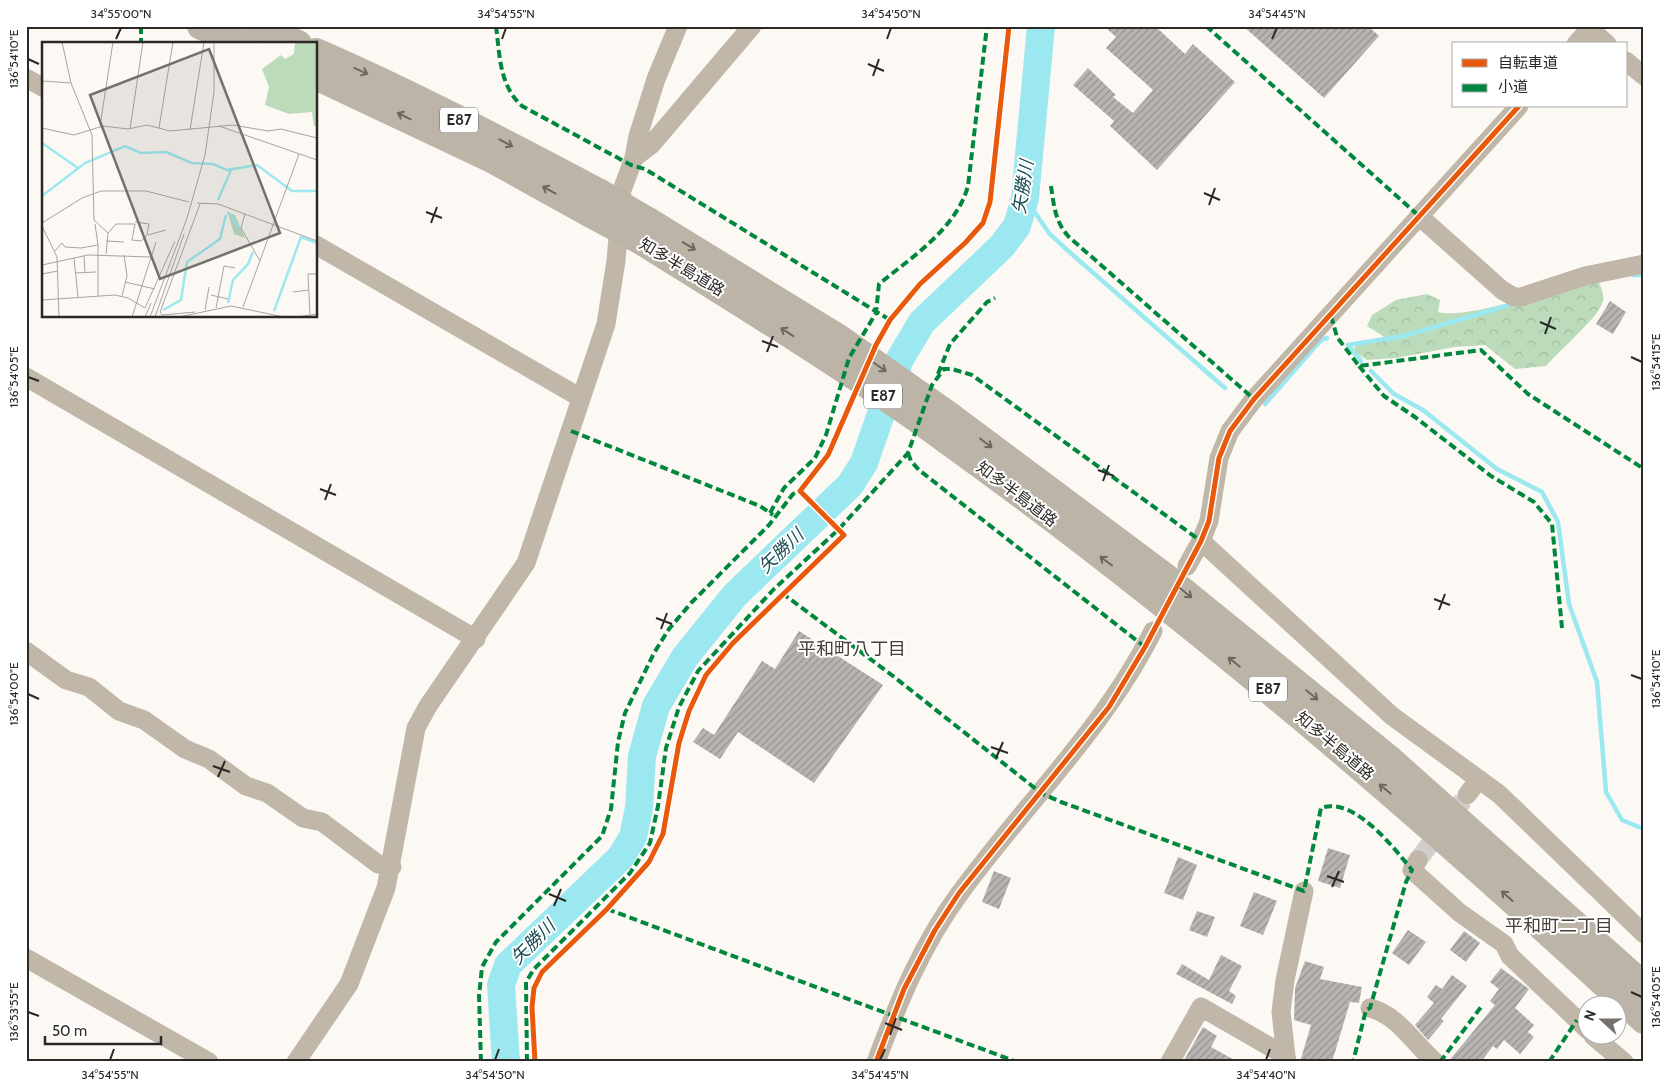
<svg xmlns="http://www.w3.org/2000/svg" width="1670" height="1088" viewBox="0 0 1670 1088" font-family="Cabin,'Noto Sans JP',sans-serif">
  <defs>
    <pattern id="forest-crowns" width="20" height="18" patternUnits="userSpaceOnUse" patternTransform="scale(1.25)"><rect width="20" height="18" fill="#bcdbba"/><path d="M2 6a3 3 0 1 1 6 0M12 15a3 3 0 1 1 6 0" fill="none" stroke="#a2bca0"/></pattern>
    <pattern id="building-hatch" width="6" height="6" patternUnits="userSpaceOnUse" patternTransform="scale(1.25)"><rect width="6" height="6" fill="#b8b4b1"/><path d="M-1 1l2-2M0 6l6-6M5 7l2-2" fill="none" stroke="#969290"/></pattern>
  </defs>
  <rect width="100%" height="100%" fill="#fcf8f4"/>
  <!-- forest -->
  <path fill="url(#forest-crowns)" d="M1589 281H1598C1602 289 1605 295 1602 304 1597 318 1558 352 1546 366L1515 369 1485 345 1455 347 1396 358 1367 360 1353 351 1356 345 1389 340 1367 326 1372 315 1396 300 1427 294 1440 300 1438 312C1462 320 1559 289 1589 281Z"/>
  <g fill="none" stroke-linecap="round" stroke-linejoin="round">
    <!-- stream -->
    <path stroke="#9ce8f0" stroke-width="4.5" d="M1025 198 1049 233 1066 249 1225 388
      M1633 275H1644
      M1348 345 1404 336 1513 304
      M1348 345 1361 361
      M1371 371 1394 394 1423 410 1497 469 1542 492 1558 522 1569 604 1597 682 1606 792 1622 820 1644 829
      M1265 404 1321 340 1327 338"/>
    <!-- river -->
    <path stroke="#9ce8f0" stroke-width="28" d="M506 1062 501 985 508 965 620 858 633 837 639 808 642 756 656 706 685 657 735 595 850 485 864 463 900 359 922 322 1002 246 1017 226 1025 198 1041 26"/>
  </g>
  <!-- building -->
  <path fill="url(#building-hatch)" d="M1104 26H1155L1185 54 1193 44 1235 82 1157 170 1110 126 1114 121 1073 85 1088 68 1116 95 1113 97 1133 113 1153 90 1106 48 1116 37Z
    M1243 26H1368L1379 36 1324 98Z
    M1610 301 1626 312 1613 334 1596 324Z
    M799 631 883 685 814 783 738 732 720 759 693 742 703 728 714 735 762 661 775 669Z
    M1328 848 1350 855 1340 888 1318 881Z
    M1178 857 1197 865 1183 900 1164 893Z
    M994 871 1011 878 999 909 982 902Z
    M1254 892 1277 901 1263 935 1240 926Z
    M1197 911 1215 917 1207 937 1189 930Z
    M1408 930 1426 942 1409 965 1392 953Z
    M1464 931 1480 943 1466 962 1450 950Z
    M1221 955 1242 966 1229 991 1236 996 1232 1004 1176 974 1182 964 1209 980Z
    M1305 961 1324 967 1320 979 1362 987 1359 1003 1350 1002 1332 1062H1300L1311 1025 1294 1020 1295 988Z
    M1501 968 1529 989 1515 1008 1534 1025 1528 1032 1534 1037 1520 1054 1504 1040 1497 1049 1493 1046 1481 1062H1448L1495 1005 1490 1001 1499 989 1490 982Z
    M1452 975 1467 986 1441 1019 1444 1021 1428 1040 1415 1025 1434 1003 1427 997 1436 985 1442 989Z
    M1203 1027 1217 1036 1211 1047 1238 1062H1183Z"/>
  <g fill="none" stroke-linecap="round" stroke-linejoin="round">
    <!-- minor-tunnel -->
    <path stroke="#d2cecb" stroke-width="19" stroke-dasharray="19 9" stroke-linecap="butt" d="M1418 860 1467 795"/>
    <!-- minor -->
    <path stroke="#c1b7a8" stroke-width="19" d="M1587 26 1607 44
      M1576 44 1592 26
      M1626 61 1644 76
      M26 78 44 88
      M634 158 651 145 752 26
      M1419 216 1502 290 1514 297H1521L1585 276 1644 264
      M316 245 581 398
      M26 377 476 639
      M1201 541 1392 716 1499 794 1644 934
      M1187 566 1201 541 1209 521 1219 458 1230 431 1254 399 1519 106
      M26 651 66 680 89 687 119 711 144 720 185 749 209 759 246 786 267 793 303 818 322 822 378 864 392 867
      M1467 795 1479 779
      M1418 860 1412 870 1460 913 1504 944 1510 956 1588 1030
      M26 958 209 1062
      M1370 1008C1398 1015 1414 1044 1435 1062
      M1593 1036 1624 1062
      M1286 1056 1281 1012 1285 980 1304 891
      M296 1062 349 984 386 888 416 728 428 706 526 563 606 324 616 261 622 190 634 158 638 136 656 79 678 26
      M876 1062C898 1003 922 944 960 893 1024 805 1104 729 1153 631
      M1170 1062 1201 1007 1286 1056 1287 1062"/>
    <!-- highway -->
    <path stroke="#bdb4a8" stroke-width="28" d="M201 26 243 44
      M258 26 298 44
      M316 52C413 94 507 144 600 193
      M316 76 490 158 591 214
      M648 221 840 339 947 414 1168 579 1388 758 1644 986
      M643 242C742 304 842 365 937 433 1186 612 1419 812 1644 1020"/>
    <!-- highway-bridge -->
    <path stroke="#bdb4a8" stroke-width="28" d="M600 193 648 221
      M591 214 643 242"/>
    <!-- quiet -->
    <path stroke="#00873e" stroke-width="4" stroke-dasharray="8 4" stroke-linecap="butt" d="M141 26V44
      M496 26C500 56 499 85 522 106L631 165 645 169 890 320
      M1206 26 1419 216
      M1051 186C1054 206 1055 222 1069 237L1254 399
      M1331 316 1337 337 1359 366 1481 350 1528 394 1644 469
      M1359 366 1384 396 1415 417 1491 476 1534 502 1552 524 1562 628
      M938 374 950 344 987 302 995 298
      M571 431 760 506 773 515
      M908 453 911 461 919 470 1145 647
      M770 513 784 488 815 458 826 435 849 358 876 313 879 284C912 257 956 229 968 186L987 26
      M782 593 893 676 1041 793 1061 802 1304 891 1321 808C1354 796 1394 848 1412 870L1406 882 1370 1008 1366 1010 1353 1062
      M607 909 1017 1062
      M481 1062 479 996 482 967 496 942 602 836 611 809 618 742 625 713 654 653 669 629 691 603 769 525 793 494 800 491
      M527 1062 526 982 534 969 630 873 650 843 658 806 666 748 679 707 698 671 774 589 838 530 908 453 932 385 944 369H952L972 375 1201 541
      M1430 1062 1432 1060
      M1440 1062 1481 1007
      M1549 1062 1577 1020"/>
    <defs>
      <path id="cycleway" d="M535 1062 532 1007 534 988 542 972 607 909 649 862 663 834 679 743 689 711 706 675 733 643 844 535 800 491 828 455 876 345 890 320 920 284 965 243 983 223 990 202 1009 26
        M876 1062 904 989 935 930 959 893 1109 707 1145 647 1201 541 1209 521 1219 458 1230 431 1254 399 1519 106"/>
    </defs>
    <!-- cycleway casing -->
    <use href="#cycleway" stroke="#fff" stroke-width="8"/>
    <!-- cycleway -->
    <use href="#cycleway" stroke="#e8590c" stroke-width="5"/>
  </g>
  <!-- one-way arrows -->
  <defs><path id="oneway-shaft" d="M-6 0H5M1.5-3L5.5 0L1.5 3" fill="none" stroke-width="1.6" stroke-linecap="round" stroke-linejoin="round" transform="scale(1.25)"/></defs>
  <g stroke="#6d6760">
    <use href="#oneway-shaft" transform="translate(361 71) rotate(24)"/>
    <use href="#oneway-shaft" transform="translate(404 116) rotate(-154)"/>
    <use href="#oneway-shaft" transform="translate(506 143) rotate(28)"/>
    <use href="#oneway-shaft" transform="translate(549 190) rotate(-151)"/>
    <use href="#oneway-shaft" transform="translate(689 246) rotate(31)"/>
    <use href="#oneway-shaft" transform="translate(787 332) rotate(-147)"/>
    <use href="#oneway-shaft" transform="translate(880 367) rotate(35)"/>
    <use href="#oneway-shaft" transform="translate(986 443) rotate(37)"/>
    <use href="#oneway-shaft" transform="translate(1106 561) rotate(-143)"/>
    <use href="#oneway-shaft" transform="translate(1186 593) rotate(39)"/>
    <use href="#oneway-shaft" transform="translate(1234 662) rotate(-141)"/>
    <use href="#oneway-shaft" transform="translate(1312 695) rotate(40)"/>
    <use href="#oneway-shaft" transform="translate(1385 789) rotate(-140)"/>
    <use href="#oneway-shaft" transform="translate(1507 896) rotate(-138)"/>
  </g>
  <!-- ticks -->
  <path fill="none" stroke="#2b2825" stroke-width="2" d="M116 39 121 28M502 39 506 28M887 39 891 28M1272 39 1277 28M28 59 39 64M868 64 884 71M873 76 879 59M1204 193 1220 200M1209 205 1215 188M426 212 442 218M431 223 437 207M1540 322 1556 329M1545 334 1551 317M762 341 778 347M767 352 773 336M1631 357 1642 362M28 377 39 381M1098 470 1114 476M1103 481 1109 465M320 489 336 495M325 500 331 484M1434 599 1450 605M1439 610 1445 594M656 618 672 624M661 629 667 613M1631 675 1642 679M28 694 39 699M991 747 1008 753M996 758 1003 742M213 766 230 772M218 777 225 761M1327 876 1344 882M1332 887 1339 871M549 894 566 901M554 906 561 889M1631 992 1642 997M28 1012 39 1016M885 1023 902 1030M890 1035 896 1018M110 1060 114 1049M495 1060 499 1049M880 1060 885 1049M1266 1060 1270 1049"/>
  <g text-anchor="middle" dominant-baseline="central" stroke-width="4" stroke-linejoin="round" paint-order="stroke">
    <!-- shield labels -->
    <g fill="#fff" stroke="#6b6866" stroke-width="1">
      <rect x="440" y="107.5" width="38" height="25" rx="4"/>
      <rect x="864" y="383.5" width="38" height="25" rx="4"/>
      <rect x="1249" y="676.5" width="38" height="25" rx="4"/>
    </g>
    <g font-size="15" font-weight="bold" fill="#2b2825">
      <text x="459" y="120">E87</text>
      <text x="883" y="396">E87</text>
      <text x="1268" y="689">E87</text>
    </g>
    <!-- street labels -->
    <g font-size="16" fill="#2b2825" stroke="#fff">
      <text transform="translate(682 267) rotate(31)">知多半島道路</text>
      <text transform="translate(1017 494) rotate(37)">知多半島道路</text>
      <text transform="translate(1335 746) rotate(40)">知多半島道路</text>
    </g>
    <!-- water labels -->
    <g font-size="18" font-style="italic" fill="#1a4c52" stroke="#fff">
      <text transform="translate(1023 187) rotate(-81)">矢勝川</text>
      <text transform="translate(781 551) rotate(-44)">矢勝川</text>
      <text transform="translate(533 942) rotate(-45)">矢勝川</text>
    </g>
    <!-- neighbourhood labels -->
    <g font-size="18" fill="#463e38" stroke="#fff">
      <text x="852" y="649">平和町八丁目</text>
      <text x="1559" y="926">平和町二丁目</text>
    </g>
  </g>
  <!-- overview -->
  <g transform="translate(42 42)">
    <rect width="275" height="275" fill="#fcf8f4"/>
    <path d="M253 0H275V84H272L270 70 247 72 223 63 227 45 220 27 239 13 243 17 252 12ZM186 171 193 173 203 196 192 192Z" fill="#bcdbba"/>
    <path fill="none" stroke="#9ce8f0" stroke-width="2.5" d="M0 101 36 126M0 154 43 121 83 104 99 111 124 110 150 121 171 122 185 128 215 123 250 149H275M176 158 189 128M186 170 198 187M186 261 191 238 206 222 211 210M121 268 139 258 145 220 178 197 184 173M232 269 259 195 275 201"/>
    <path fill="none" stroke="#a8a5a1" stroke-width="1" d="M20 0 29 41 50 93 52 178 66 191M0 51 1 39 29 41M58 84 71 0M177 84 275 118M0 86 32 93 61 84 86 87 105 83 128 89 191 83 226 89 239 87 275 96M117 86 131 0M88 87 101 0M148 88 162 0M155 161 176 162 275 199M203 172 199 186 218 219M0 181 40 156 59 149H104L147 160M0 184 15 215 17 275M106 193 124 188M64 199 82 200M56 203V254M13 209 20 201 23 205 39 206 56 203 53 182M64 212 66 191 74 182H93L90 198 99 199 105 193 107 182 93 180M42 214 43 231M32 216 36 255M0 223 46 213 109 215M33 231 54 230M0 232 16 229M83 240 113 247M251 250 267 248M169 253 186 257M80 254 85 234 82 213M0 258 73 253 86 256 103 266 133 199M201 265 257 112M174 266 182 224 193 226M163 268 167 245M153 270 120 273 118 270 158 162M268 273 266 232H275M90 275 114 200M103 275 109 261M108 275 145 176 163 113 172 50V0M113 275 142 192M137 275 189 264 242 275M255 275 275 272"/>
    <path fill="#74716d" fill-opacity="0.15" stroke="#74716d" stroke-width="2.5" d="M167 7 238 191 118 237 48 53Z"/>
    <rect width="275" height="275" fill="none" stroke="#2b2825" stroke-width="2.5"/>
  </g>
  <!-- border -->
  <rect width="1670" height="1088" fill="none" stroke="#ffffff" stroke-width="55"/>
  <!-- legend -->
  <rect x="1452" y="42" width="175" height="65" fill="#ffffff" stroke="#aaa9a8"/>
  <rect x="1462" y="59" width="25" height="8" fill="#e8590c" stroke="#aaa9a8"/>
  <text x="1498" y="68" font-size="15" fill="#2b2825">自転車道</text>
  <rect x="1462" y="84" width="25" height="8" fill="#00873e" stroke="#aaa9a8"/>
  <text x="1498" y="92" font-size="15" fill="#2b2825">小道</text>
  <!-- north arrow -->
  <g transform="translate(1602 1020) rotate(291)"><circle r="24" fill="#ffffff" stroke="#aaa9a8"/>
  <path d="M0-4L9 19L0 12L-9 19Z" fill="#74716d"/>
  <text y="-8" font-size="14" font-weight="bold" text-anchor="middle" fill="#2b2825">N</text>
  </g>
  <!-- scale -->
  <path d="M45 1036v8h116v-8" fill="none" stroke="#2b2825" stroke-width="2.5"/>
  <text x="52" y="1036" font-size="15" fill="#2b2825" stroke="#ffffff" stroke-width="4" paint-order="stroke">50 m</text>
  <rect x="28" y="28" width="1614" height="1032" fill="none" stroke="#2b2825" stroke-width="2"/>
  <g font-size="12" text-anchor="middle" fill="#2b2825">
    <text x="121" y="18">34°55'00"N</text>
    <text x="506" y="18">34°54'55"N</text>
    <text x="891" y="18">34°54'50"N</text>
    <text x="1277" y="18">34°54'45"N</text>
    <text transform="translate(14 59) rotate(-90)" y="4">136°54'10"E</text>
    <text transform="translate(1656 362) rotate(-90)" y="4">136°54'15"E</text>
    <text transform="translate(14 377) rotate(-90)" y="4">136°54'05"E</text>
    <text transform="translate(1656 679) rotate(-90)" y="4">136°54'10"E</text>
    <text transform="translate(14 694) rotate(-90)" y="4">136°54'00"E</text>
    <text transform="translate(1656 997) rotate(-90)" y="4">136°54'05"E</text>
    <text transform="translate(14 1012) rotate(-90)" y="4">136°53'55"E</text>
    <text x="110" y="1079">34°54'55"N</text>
    <text x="495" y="1079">34°54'50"N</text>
    <text x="880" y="1079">34°54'45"N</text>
    <text x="1266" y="1079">34°54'40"N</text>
  </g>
</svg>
